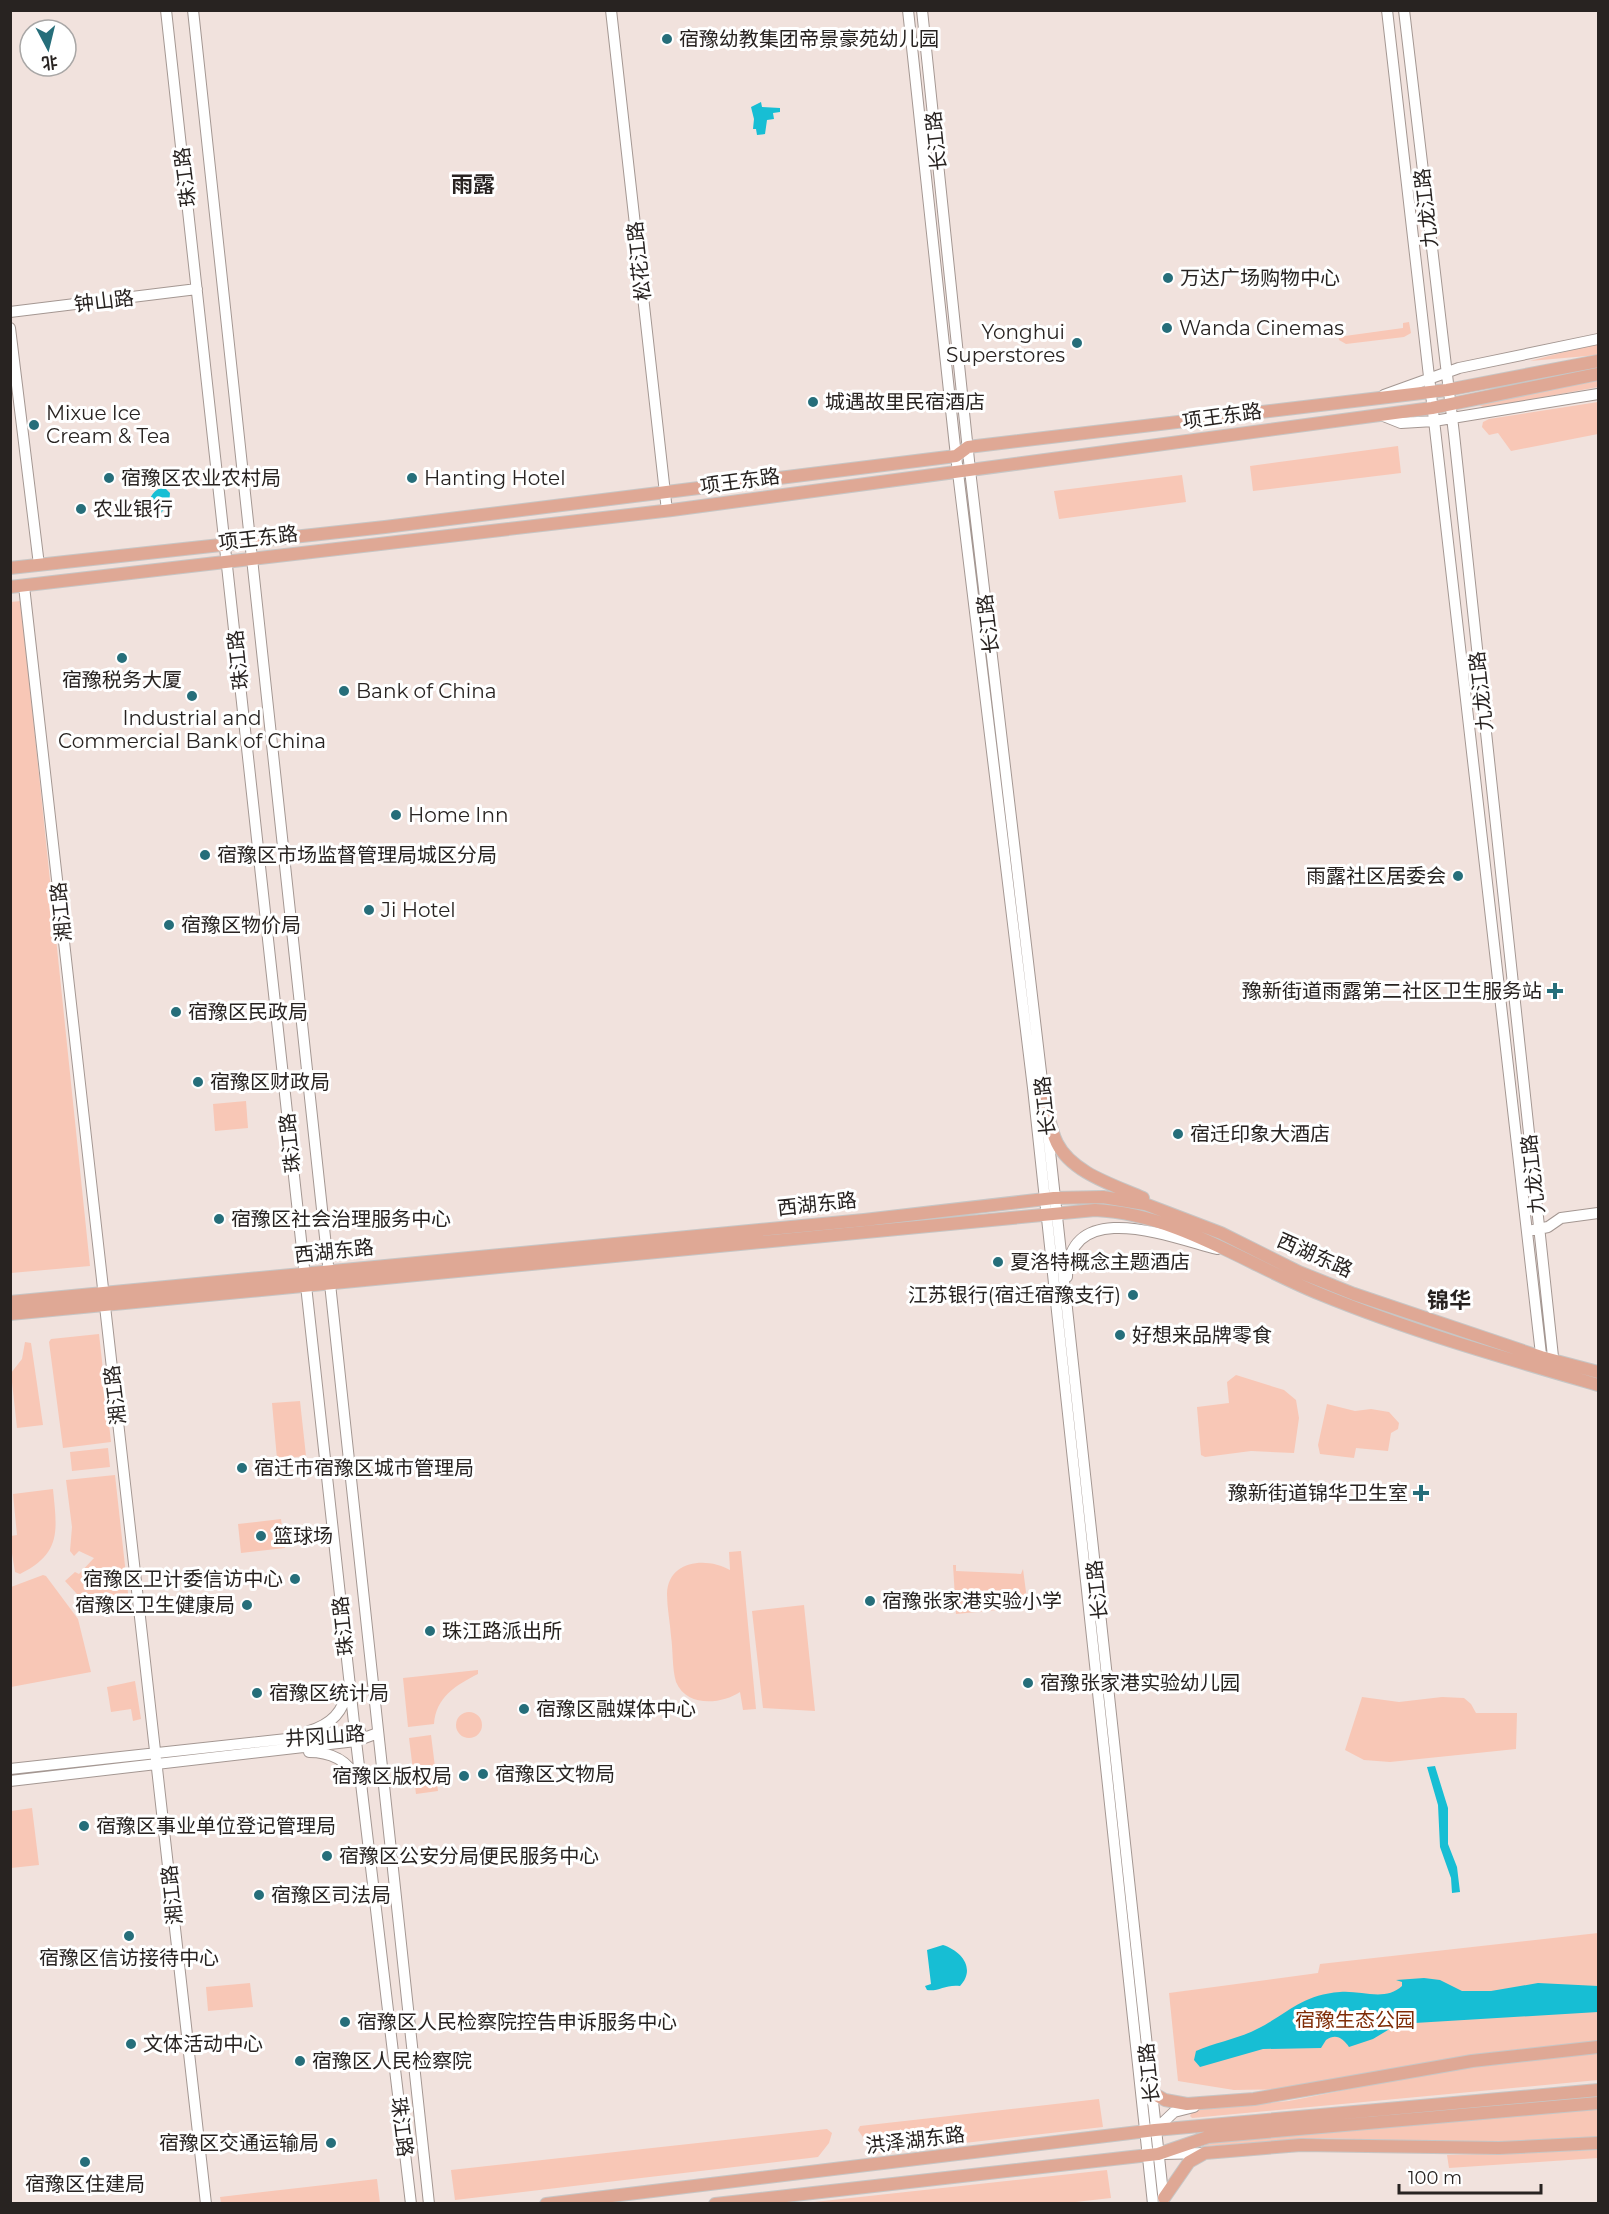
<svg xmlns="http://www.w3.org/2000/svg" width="1609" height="2214" viewBox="0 0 1609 2214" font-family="Montserrat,'Noto Sans SC',sans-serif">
  <rect width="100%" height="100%" fill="#f1e2dd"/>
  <!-- green -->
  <path fill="#f8c7b6" d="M1409 322 1411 333 1404 337 1346 344 1339 340 1338 331H1344L1345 336 1403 328V323Z
    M1598 343V355L1530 361Z
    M1598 379V387L1485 408 1479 405Z
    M1598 402V434L1511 451 1498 433 1489 435 1482 427 1483 422 1489 419Z
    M1398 446 1401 473 1253 491 1250 466Z
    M1182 475 1186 502 1059 519 1054 491Z
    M21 601 90 1266 11 1273 10 602Z
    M246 1101 248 1128 215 1131 213 1104Z
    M99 1334 111 1442 63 1448 49 1342 51 1339Z
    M25 1342 31 1343 43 1425 17 1428 11 1373 22 1359Z
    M1236 1375 1284 1390 1296 1400 1299 1418 1294 1453 1251 1451 1205 1457 1201 1455 1197 1407 1229 1403 1227 1382Z
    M300 1401 306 1456 277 1459 272 1403Z
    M1327 1404 1355 1411 1371 1409 1389 1412 1399 1423 1398 1429 1391 1433 1388 1451 1356 1448 1354 1458 1320 1454 1318 1445Z
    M108 1448 110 1467 72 1471 70 1452Z
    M115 1475 129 1602 89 1607 65 1581 75 1572 79 1574 94 1558 79 1551 74 1556 70 1551 72 1527 66 1480Z
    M53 1489C57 1531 62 1553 20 1574L15 1572 10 1541 11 1536 17 1535 13 1494Z
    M281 1519 285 1548 241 1553 238 1524Z
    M741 1551 756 1709 743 1710 740 1692C722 1704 687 1708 676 1682 672 1669 673 1649 671 1636 670 1622 667 1608 667 1594 668 1559 708 1557 730 1570L729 1552Z
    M953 1565H956V1571L1021 1574 1023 1569 1028 1607 956 1614Z
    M43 1575 46 1576 78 1619 91 1672 11 1687V1587Z
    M804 1605 815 1711 763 1708 752 1611Z
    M478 1670V1674C456 1685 436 1697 434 1724L408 1727 403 1678Z
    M135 1681 141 1719 133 1721 131 1709 111 1712 107 1687Z
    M1362 1697 1399 1702 1442 1697 1464 1698 1471 1704 1476 1713H1517L1516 1749 1390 1762 1364 1760 1345 1750Z
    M456 1725a13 13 0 1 1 26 0a13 13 0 1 1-26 0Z
    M431 1735 438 1791 416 1794 409 1738Z
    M32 1808 39 1865 11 1868V1811Z
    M1598 1933V2043L1518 2049 1288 2089 1234 2090 1178 2081 1169 1993 1318 1973 1320 1964Z
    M250 1983 253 2007 208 2011 206 1987Z
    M1598 2051V2080L1192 2118 1190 2116 1193 2110 1289 2101 1481 2063Z
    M1099 2099 1103 2127 879 2153 869 2146 858 2130 860 2126Z
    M1598 2109V2138L1482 2143 1323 2138 1205 2146 1208 2140Z
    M827 2129 832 2133 829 2143 818 2157 455 2200 451 2170Z
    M1598 2150V2158L1449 2168 1447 2155Z
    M1107 2170 1111 2198 1058 2204 805 2203Z
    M377 2179 380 2203H221L220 2197Z"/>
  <!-- water -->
  <path fill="#17bed4" d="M761 102 762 107 780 108V112L773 113 774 119 767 120 765 134 757 135 756 129H753L754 119 751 107Z
    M164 487 170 493 169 504 161 513H154L149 510C147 500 153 489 164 487Z
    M1435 1766 1448 1808V1844L1457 1867 1460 1892 1452 1893 1451 1878 1440 1847 1438 1805 1427 1767Z
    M943 1945C962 1951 976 1969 960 1986 946 1984 938 1992 927 1990L925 1986 931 1984 927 1950Z
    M1424 1978 1440 1980 1462 1991H1491L1538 1983 1598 1986V2012L1398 2024 1373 2039 1349 2047C1343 2038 1336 2033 1326 2040L1321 2048 1263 2049 1200 2067 1194 2060 1196 2051C1216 2042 1238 2039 1257 2029 1289 2013 1301 1995 1340 1992 1361 1990 1385 2002 1402 1986V1982L1396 1980Z"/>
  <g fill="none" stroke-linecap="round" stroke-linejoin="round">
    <defs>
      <path id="minor" d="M166 10 356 1741 411 2204
        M193 10 429 2204
        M611 10 667 511
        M908 10 956 456 1033 1088 1153 2204
        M922 10 970 470 1045 1106
        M1387 10 1542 1363
        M1404 10 1454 434 1554 1366
        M10 312 197 289
        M10 328 39 565
        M1384 395 1459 368 1598 339
        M1381 415 1401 423 1434 421 1598 394
        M24 586 206 2204
        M1047 1124 1164 2203
        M1533 1230 1548 1227 1561 1218 1598 1213
        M1067 1277C1068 1195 1173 1238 1217 1249
        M309 1731C329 1725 344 1713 346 1691
        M309 1752C330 1752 348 1760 357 1780
        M10 1769 360 1731
        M10 1781 356 1741 378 1733
        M1155 2130 1174 2112 1194 2107
        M1164 2154 1205 2153"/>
      <path id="major" d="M10 568 385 527 956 456 968 447 1447 390 1598 361
        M10 587 672 510 1432 408 1598 374
        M1044 1097C1048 1111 1050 1129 1057 1143 1072 1173 1114 1185 1143 1198
        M10 1302 864 1220 1054 1198 1103 1197 1145 1204 1221 1233 1299 1272 1354 1294 1541 1357 1598 1372
        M10 1314 1095 1210C1177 1214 1246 1264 1320 1294 1410 1331 1505 1358 1598 1385
        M1151 2092 1165 2100 1187 2104 1254 2099 1472 2061 1598 2047
        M1164 2198 1189 2162 1205 2153 1301 2145 1499 2148 1598 2143
        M546 2204 1155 2130 1598 2090
        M715 2204 1158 2154 1208 2137 1598 2103"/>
    </defs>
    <!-- minor casing -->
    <use href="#minor" stroke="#a49792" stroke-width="12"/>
    <!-- major casing -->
    <use href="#major" stroke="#c7c6c5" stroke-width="14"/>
    <!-- minor -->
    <use href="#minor" stroke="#fff" stroke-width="10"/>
    <!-- major -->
    <use href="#major" stroke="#dfa895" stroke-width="12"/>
  </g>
  <!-- markers -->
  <g fill="#266e7a" stroke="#fff" stroke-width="2">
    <circle cx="667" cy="39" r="6"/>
    <circle cx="1168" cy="278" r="6"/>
    <circle cx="1167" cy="328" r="6"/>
    <circle cx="1077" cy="343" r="6"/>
    <circle cx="813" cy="402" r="6"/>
    <circle cx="34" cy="425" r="6"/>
    <circle cx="109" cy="478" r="6"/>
    <circle cx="412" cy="478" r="6"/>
    <circle cx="81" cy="509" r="6"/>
    <circle cx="122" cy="658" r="6"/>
    <circle cx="344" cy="691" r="6"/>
    <circle cx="192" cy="696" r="6"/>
    <circle cx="396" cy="815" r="6"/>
    <circle cx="205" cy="855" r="6"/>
    <circle cx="1458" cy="876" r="6"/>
    <circle cx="369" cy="910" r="6"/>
    <circle cx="169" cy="925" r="6"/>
    <path d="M1552 982h6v6h6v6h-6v6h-6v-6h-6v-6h6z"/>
    <circle cx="176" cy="1012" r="6"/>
    <circle cx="198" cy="1082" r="6"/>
    <circle cx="1178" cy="1134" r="6"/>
    <circle cx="219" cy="1219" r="6"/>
    <circle cx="998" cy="1262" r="6"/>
    <circle cx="1133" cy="1295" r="6"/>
    <circle cx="1120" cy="1335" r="6"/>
    <circle cx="242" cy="1468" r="6"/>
    <path d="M1418 1484h6v6h6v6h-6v6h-6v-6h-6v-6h6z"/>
    <circle cx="261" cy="1536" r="6"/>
    <circle cx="295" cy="1579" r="6"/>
    <circle cx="870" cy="1601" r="6"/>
    <circle cx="247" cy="1605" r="6"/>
    <circle cx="430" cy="1631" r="6"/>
    <circle cx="1028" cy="1683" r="6"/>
    <circle cx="257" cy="1693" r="6"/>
    <circle cx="524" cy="1709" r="6"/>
    <circle cx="483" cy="1774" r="6"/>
    <circle cx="464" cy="1776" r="6"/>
    <circle cx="84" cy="1826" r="6"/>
    <circle cx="327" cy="1856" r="6"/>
    <circle cx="259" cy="1895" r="6"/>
    <circle cx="129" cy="1936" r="6"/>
    <circle cx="345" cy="2022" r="6"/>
    <circle cx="131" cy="2044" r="6"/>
    <circle cx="300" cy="2061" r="6"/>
    <circle cx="331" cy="2143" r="6"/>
    <circle cx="85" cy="2162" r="6"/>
  </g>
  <g text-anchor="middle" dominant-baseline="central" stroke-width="6" stroke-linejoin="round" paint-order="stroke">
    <!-- poi labels -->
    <g font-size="20" fill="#282321" stroke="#fff" text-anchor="start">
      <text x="679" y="39">宿豫幼教集团帝景豪苑幼儿园</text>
      <text x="1180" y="278">万达广场购物中心</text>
      <text x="1179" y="328">Wanda Cinemas</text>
      <text x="1065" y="332" text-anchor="end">Yonghui<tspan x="1065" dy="23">Superstores</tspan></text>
      <text x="825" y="402">城遇故里民宿酒店</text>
      <text x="46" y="413">Mixue Ice<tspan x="46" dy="23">Cream &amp; Tea</tspan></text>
      <text x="121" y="478">宿豫区农业农村局</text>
      <text x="424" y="478">Hanting Hotel</text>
      <text x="93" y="509">农业银行</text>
      <text x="122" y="680" text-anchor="middle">宿豫税务大厦</text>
      <text x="356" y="691">Bank of China</text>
      <text x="192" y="718" text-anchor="middle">Industrial and<tspan x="192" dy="23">Commercial Bank of China</tspan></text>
      <text x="408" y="815">Home Inn</text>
      <text x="217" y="855">宿豫区市场监督管理局城区分局</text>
      <text x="1446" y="876" text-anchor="end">雨露社区居委会</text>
      <text x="381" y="910">Ji Hotel</text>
      <text x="181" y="925">宿豫区物价局</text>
      <text x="1542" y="991" text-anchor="end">豫新街道雨露第二社区卫生服务站</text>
      <text x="188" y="1012">宿豫区民政局</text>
      <text x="210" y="1082">宿豫区财政局</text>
      <text x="1190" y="1134">宿迁印象大酒店</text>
      <text x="231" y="1219">宿豫区社会治理服务中心</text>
      <text x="1010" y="1262">夏洛特概念主题酒店</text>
      <text x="1121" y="1295" text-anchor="end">江苏银行(宿迁宿豫支行)</text>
      <text x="1132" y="1335">好想来品牌零食</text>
      <text x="254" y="1468">宿迁市宿豫区城市管理局</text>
      <text x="1408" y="1493" text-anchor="end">豫新街道锦华卫生室</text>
      <text x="273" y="1536">篮球场</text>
      <text x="283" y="1579" text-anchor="end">宿豫区卫计委信访中心</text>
      <text x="882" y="1601">宿豫张家港实验小学</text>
      <text x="235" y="1605" text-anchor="end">宿豫区卫生健康局</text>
      <text x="442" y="1631">珠江路派出所</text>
      <text x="1040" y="1683">宿豫张家港实验幼儿园</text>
      <text x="269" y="1693">宿豫区统计局</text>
      <text x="536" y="1709">宿豫区融媒体中心</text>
      <text x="495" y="1774">宿豫区文物局</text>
      <text x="452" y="1776" text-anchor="end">宿豫区版权局</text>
      <text x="96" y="1826">宿豫区事业单位登记管理局</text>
      <text x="339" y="1856">宿豫区公安分局便民服务中心</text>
      <text x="271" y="1895">宿豫区司法局</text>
      <text x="129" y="1958" text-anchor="middle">宿豫区信访接待中心</text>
      <text x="357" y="2022">宿豫区人民检察院控告申诉服务中心</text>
      <text x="143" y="2044">文体活动中心</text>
      <text x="312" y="2061">宿豫区人民检察院</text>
      <text x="319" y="2143" text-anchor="end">宿豫区交通运输局</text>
      <text x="85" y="2184" text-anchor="middle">宿豫区住建局</text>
    </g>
    <!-- street labels -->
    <g font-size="20" fill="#282321" stroke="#fff">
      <text transform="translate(936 141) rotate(-96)">长江路</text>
      <text transform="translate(185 177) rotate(-97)">珠江路</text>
      <text transform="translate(1426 208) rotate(-96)">九龙江路</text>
      <text transform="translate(639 261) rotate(-96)">松花江路</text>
      <text transform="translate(104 301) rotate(-7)">钟山路</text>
      <text transform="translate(1222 416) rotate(-8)">项王东路</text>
      <text transform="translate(740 481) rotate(-8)">项王东路</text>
      <text transform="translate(258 538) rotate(-7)">项王东路</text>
      <text transform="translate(988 624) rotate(-97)">长江路</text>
      <text transform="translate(238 660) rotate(-96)">珠江路</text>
      <text transform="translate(1481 691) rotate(-96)">九龙江路</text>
      <text transform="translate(61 912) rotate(-96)">湘江路</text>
      <text transform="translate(1045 1106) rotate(-96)">长江路</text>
      <text transform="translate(290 1143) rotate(-96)">珠江路</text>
      <text transform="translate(1533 1174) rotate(-96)">九龙江路</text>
      <text transform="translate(817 1204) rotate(-6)">西湖东路</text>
      <text transform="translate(334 1251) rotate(-6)">西湖东路</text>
      <text transform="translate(1315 1255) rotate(24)">西湖东路</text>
      <text transform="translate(115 1395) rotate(-97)">湘江路</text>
      <text transform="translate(1097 1590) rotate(-96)">长江路</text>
      <text transform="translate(343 1626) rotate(-96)">珠江路</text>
      <text transform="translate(325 1736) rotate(-4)">井冈山路</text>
      <text transform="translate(172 1895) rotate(-96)">湘江路</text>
      <text transform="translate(1149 2073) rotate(-96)">长江路</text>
      <text transform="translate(402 2127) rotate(83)">珠江路</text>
      <text transform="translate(915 2140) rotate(-7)">洪泽湖东路</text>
    </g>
    <!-- park labels -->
    <g font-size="20" fill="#7f2c07" stroke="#fff">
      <text x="1355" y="2020">宿豫生态公园</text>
    </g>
    <!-- quarter labels -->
    <g font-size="22" font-weight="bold" fill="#282321" stroke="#fff">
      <text x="473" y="184">雨露</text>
      <text x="1449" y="1300">锦华</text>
    </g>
  </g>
  <!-- border -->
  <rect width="1609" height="2214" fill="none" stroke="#282321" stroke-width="24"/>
  <!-- north arrow -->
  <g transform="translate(48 48) rotate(173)"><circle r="28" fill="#ffffff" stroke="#a9a7a6" stroke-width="1.5"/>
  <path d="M0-4.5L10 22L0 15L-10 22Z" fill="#266e7a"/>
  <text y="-9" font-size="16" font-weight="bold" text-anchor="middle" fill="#282321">北</text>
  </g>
  <!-- scale -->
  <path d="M1399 2184v9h142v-9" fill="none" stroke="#282321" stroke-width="3"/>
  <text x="1408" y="2184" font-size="18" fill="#282321" stroke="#ffffff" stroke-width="4.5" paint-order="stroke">100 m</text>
</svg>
